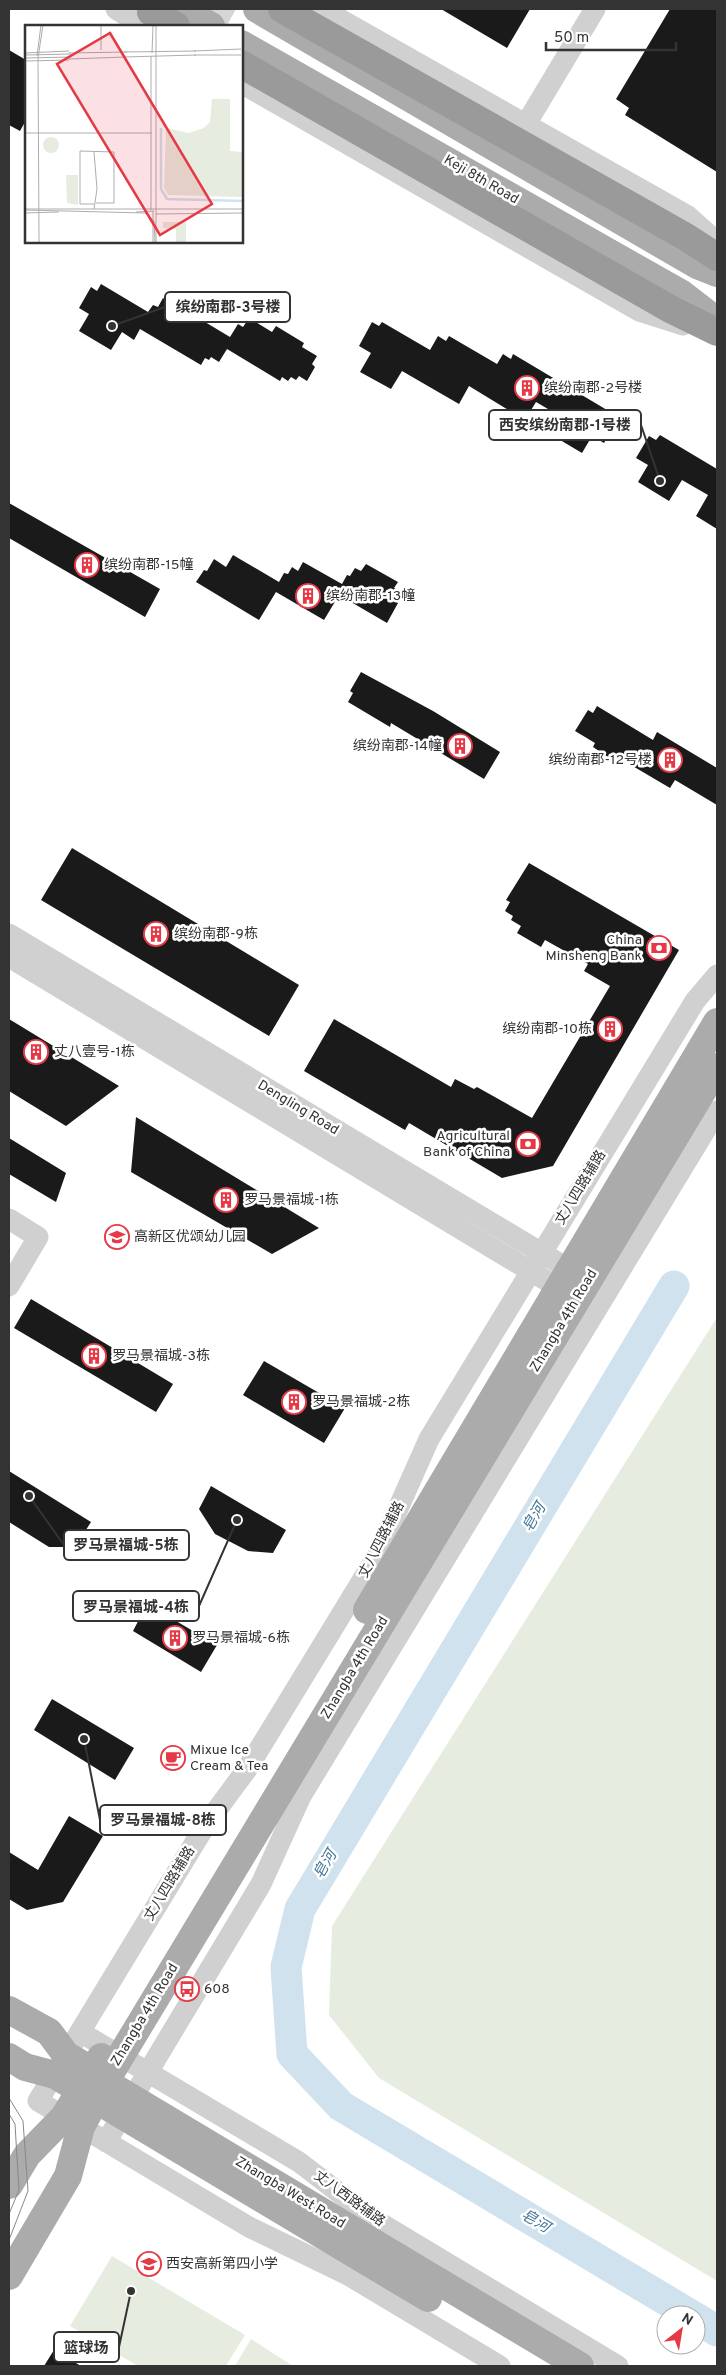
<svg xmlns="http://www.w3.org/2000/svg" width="726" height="2375" viewBox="0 0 726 2375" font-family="Overpass,'Noto Sans SC',sans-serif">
  <rect width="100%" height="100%" fill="#fff"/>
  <!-- green -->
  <path fill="#e6ecdf" d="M716 1319H717V2281L379 2078 329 2015 332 1926Z
    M112 2256 245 2335 226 2366H138L70 2326Z
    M251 2339 293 2366H235Z"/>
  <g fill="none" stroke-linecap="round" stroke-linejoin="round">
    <!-- river -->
    <path stroke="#cfe2ee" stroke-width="31" d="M674 1286 300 1909 286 1967 292 2054 341 2106 691 2315
      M696 2318 717 2331"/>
  </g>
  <!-- building -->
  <path fill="#1a1a1a" d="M441 9H530L507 48Z
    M670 9H717V172L625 115 629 108 616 99Z
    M9 50 26 60V120L20 131 9 125Z
    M101 284 148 312 153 305 158 307 163 298 184 311 186 306 207 319 205 322 230 337 238 324 243 327 249 318 272 332 276 326 304 343 302 347 317 356 312 364 315 367 307 381 299 376 296 380 291 377 288 381 282 377 280 381 227 349 219 362 211 357 209 360 205 358 201 365 140 329 134 340 122 332 111 350 79 331 89 314 79 308 91 287 97 291Z
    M372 322 379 326 382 322 430 350 438 336 446 341 449 336 497 364 503 354 511 359 513 354 612 413 610 415 618 420 604 443 592 436 582 453 550 434 560 416 536 402 525 420 469 386 459 404 402 371 391 389 360 372 371 353 359 346Z
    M660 435 717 469V529L696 516 708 495 682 480 669 501 638 482 648 465 636 458 649 436 656 440Z
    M9 503 160 589 145 617 9 538Z
    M233 555 279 582 284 573 288 574 292 567 298 571 303 562 342 584 347 575 350 576 355 568 361 571 366 564 398 582 394 588 401 592 395 601 398 603 387 623 339 595 324 620 276 592 259 620 196 582 204 570 207 571 214 559 226 567Z
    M361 672 433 711 500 752 484 779 391 723 390 727 348 702 353 693 350 691Z
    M597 706 653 740 657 732 717 768V805L675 780 670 788 614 755 611 759 593 747 595 743 575 731 588 710 593 713Z
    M72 848 299 985 269 1036 41 900Z
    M529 863 679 950 553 1166 502 1178 409 1123 405 1130 304 1071 334 1019 451 1087 455 1079 474 1089 477 1087 532 1118 610 986 584 971 588 964 545 940 541 947 517 933 521 926 511 920 513 916 505 911 510 902 506 900Z
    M9 1019 119 1086 66 1126 9 1091Z
    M136 1117 319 1228 272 1254 131 1172Z
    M9 1138 66 1173 56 1202 9 1174Z
    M31 1299 173 1384 156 1412 14 1328Z
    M264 1361 345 1408 324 1443 243 1395Z
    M9 1471 91 1522 75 1547H49L9 1522Z
    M211 1486 286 1530 273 1553 248 1551 215 1534 199 1509Z
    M147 1604 217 1645 201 1672 133 1631Z
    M52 1699 134 1748 115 1780 34 1730Z
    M69 1816 103 1836 63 1902 27 1910 9 1899V1852L38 1870Z
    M54 2350 81 2366H44Z"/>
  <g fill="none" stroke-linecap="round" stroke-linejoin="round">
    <!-- highway-tunnel -->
    <path stroke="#d6d6d6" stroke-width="28" stroke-dasharray="28 14" stroke-linecap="butt" d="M204 9 235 26"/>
    <!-- minor -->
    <path stroke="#d0d0d0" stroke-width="21" d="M116 9 143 26
      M322 9 688 216 717 242
      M241 83 639 311 683 325
      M526 124 595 9
      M9 934 582 1277
      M9 957 572 1296
      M9 1219 38 1237 9 1286
      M80 2032 299 2162 372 2218 618 2366
      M106 2142 261 1884 301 1796 717 1111
      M500 2366 348 2275 249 2227 38 2101 205 1826 247 1769 377 1556 429 1439 695 1001 717 975"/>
    <!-- major -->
    <path stroke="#ababab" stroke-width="28" d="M180 9 211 26
      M257 9 697 265 717 273
      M241 44 682 294 717 321
      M367 1610 717 1022
      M9 2010 49 2032 66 2055 93 2071 105 2082 580 2366
      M9 2057 25 2067 55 2075 428 2298
      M9 2185 27 2155 64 2117 101 2057
      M9 2276 68 2176 81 2127 105 2082 717 1067"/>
    <!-- highway -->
    <path stroke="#9a9a9a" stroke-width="28" d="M282 9 686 237 717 257
      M151 12 176 26
      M241 64 672 310 717 332"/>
    <!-- tram -->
    <path stroke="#888" stroke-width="1" d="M9 2098 23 2121 28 2191 9 2240
      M9 2114 15 2124 19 2190 9 2214"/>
  </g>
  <!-- icons -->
  <defs>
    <symbol id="building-ring" viewBox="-11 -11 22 22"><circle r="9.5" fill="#fff" stroke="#e63946" stroke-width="1.5"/><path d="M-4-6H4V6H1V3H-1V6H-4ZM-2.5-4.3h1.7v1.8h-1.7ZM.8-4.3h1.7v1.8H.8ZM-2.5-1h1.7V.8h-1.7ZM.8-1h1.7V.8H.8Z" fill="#e63946"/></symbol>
    <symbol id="bank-ring" viewBox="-11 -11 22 22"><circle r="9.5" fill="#fff" stroke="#e63946" stroke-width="1.5"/><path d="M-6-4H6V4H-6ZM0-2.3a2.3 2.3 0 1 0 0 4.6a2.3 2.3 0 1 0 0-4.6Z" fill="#e63946"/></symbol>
    <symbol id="school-ring" viewBox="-11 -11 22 22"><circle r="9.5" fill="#fff" stroke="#e63946" stroke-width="1.5"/><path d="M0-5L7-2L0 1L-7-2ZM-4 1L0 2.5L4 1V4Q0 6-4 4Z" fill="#e63946"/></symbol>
    <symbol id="cafe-ring" viewBox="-11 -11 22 22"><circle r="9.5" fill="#fff" stroke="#e63946" stroke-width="1.5"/><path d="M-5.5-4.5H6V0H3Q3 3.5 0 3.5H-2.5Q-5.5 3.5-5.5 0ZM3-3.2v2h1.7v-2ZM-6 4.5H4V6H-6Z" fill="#e63946"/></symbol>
    <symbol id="bus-ring" viewBox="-11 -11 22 22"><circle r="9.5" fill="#fff" stroke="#e63946" stroke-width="1.5"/><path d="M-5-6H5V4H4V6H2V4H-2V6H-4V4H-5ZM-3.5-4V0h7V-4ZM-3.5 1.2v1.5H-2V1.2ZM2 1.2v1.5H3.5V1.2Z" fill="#e63946"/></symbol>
  </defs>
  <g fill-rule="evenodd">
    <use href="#building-ring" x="513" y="374" width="28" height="28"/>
    <use href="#building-ring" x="73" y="551" width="28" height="28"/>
    <use href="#building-ring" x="294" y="582" width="28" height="28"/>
    <use href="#building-ring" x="446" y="732" width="28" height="28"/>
    <use href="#building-ring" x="656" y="746" width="28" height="28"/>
    <use href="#building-ring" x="142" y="920" width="28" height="28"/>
    <use href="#bank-ring" x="645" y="934" width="28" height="28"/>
    <use href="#building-ring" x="596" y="1015" width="28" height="28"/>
    <use href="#building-ring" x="22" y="1038" width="28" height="28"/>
    <use href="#bank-ring" x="514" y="1130" width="28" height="28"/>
    <use href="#building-ring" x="212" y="1186" width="28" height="28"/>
    <use href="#school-ring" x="103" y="1223" width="28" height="28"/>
    <use href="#building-ring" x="80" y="1342" width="28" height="28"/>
    <use href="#building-ring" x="280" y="1388" width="28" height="28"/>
    <use href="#building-ring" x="161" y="1624" width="28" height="28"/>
    <use href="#cafe-ring" x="159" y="1744" width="28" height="28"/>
    <use href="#bus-ring" x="173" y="1975" width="28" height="28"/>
    <use href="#school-ring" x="135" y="2250" width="28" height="28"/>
  </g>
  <g text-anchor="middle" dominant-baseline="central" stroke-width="5" stroke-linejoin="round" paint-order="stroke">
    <!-- street labels -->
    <g font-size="14" fill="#333" stroke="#fff">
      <text transform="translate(481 180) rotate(30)">Keji 8th Road</text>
      <text transform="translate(298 1108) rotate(31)">Dengling Road</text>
      <text transform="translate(581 1188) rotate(-59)">丈八四路辅路</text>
      <text transform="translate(564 1321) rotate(-59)">Zhangba 4th Road</text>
      <text transform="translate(382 1540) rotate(-63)">丈八四路辅路</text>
      <text transform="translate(355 1668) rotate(-59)">Zhangba 4th Road</text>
      <text transform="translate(170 1884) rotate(-59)">丈八四路辅路</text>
      <text transform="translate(145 2015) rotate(-59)">Zhangba 4th Road</text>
      <text transform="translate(290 2193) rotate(31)">Zhangba West Road</text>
      <text transform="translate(349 2199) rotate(36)">丈八西路辅路</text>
    </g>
    <!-- poi labels -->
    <g font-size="14" fill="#333" stroke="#fff" text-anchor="start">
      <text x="544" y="388">缤纷南郡-2号楼</text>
      <text x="104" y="565">缤纷南郡-15幢</text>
      <text x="326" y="596">缤纷南郡-13幢</text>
      <text x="442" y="746" text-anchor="end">缤纷南郡-14幢</text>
      <text x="652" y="760" text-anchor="end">缤纷南郡-12号楼</text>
      <text x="174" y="934">缤纷南郡-9栋</text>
      <text x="642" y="940" text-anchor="end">China<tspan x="642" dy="16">Minsheng Bank</tspan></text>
      <text x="592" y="1029" text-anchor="end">缤纷南郡-10栋</text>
      <text x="54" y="1052">丈八壹号-1栋</text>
      <text x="510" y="1136" text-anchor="end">Agricultural<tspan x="510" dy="16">Bank of China</tspan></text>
      <text x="244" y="1200">罗马景福城-1栋</text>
      <text x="134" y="1237">高新区优颂幼儿园</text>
      <text x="112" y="1356">罗马景福城-3栋</text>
      <text x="312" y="1402">罗马景福城-2栋</text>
      <text x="192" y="1638">罗马景福城-6栋</text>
      <text x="190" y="1750">Mixue Ice<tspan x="190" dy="16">Cream &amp; Tea</tspan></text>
      <text x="204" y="1989">608</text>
      <text x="166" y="2264">西安高新第四小学</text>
    </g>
    <!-- water labels -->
    <g font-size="15" font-style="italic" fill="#3f7597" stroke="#fff">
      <text transform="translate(535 1518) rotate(-59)">皂河</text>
      <text transform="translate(326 1865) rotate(-59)">皂河</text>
      <text transform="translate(535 2222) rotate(31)">皂河</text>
    </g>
  </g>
  <!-- overview -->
  <g transform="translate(25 25)">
    <rect width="218" height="218" fill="#fff"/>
    <path d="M187 74H205V126L217 127V172L143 170 139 163 141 103 164 108 179 103 185 97ZM18 120a8 8 0 1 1 16 0a8 8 0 1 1-16 0ZM41 150H53V180L42 178ZM138 197H161V217H151V204L138 203Z" fill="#e6ecdf"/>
    <path fill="none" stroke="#cfe2ee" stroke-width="2.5" d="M136 103V164L142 174 218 176"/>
    <path fill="none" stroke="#adadad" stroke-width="1" d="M76 0V25M131 0V217M169 26 216 24M99 27 171 26M0 28 44 26M44 28 102 27M127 28 128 0M0 30 46 29M169 30H216M12 31 16 0M126 31V185M99 32 171 30M0 33 46 32M44 34 101 32M0 36 44 35M0 108H127M69 179H55V126L89 127V178H71M0 184H218M69 184 72 164 69 127M0 185 120 188 129 196 130 217M111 187 129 186M0 188 34 187M131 189 218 188M14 217 13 33 18 0M128 217V186"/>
    <path fill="#e63946" fill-opacity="0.15" stroke="#e63946" stroke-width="2.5" d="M85 8 187 179 135 210 32 39Z"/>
    <rect width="218" height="218" fill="none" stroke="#333" stroke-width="2.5"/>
  </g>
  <!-- callouts -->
  <path fill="none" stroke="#333" stroke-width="2" d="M112 326L165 307M660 481L641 425M29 1496L64 1545M237 1520L199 1606M84 1739L100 1820M131 2291L119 2347"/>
  <g fill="#333" stroke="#fff" stroke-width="2">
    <circle cx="112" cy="326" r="5"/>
    <circle cx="660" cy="481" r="5"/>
    <circle cx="29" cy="1496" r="5"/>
    <circle cx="237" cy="1520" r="5"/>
    <circle cx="84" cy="1739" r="5"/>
    <circle cx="131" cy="2291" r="5"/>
  </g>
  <g fill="#fff" stroke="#333" stroke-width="2">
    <rect x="165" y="292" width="125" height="30" rx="5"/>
    <rect x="489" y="410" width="152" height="30" rx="5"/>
    <rect x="64" y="1530" width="125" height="30" rx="5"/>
    <rect x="73" y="1591" width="126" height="30" rx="5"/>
    <rect x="100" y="1805" width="126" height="30" rx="5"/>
    <rect x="54" y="2332" width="65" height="30" rx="5"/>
  </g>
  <g font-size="15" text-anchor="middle" font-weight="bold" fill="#333">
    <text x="228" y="312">缤纷南郡-3号楼</text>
    <text x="565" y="430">西安缤纷南郡-1号楼</text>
    <text x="126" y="1550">罗马景福城-5栋</text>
    <text x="136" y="1612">罗马景福城-4栋</text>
    <text x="163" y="1825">罗马景福城-8栋</text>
    <text x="86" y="2353">篮球场</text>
  </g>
  <!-- border -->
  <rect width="726" height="2375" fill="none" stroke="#333333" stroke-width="20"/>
  <!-- north arrow -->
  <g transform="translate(681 2330) rotate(31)"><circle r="24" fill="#ffffff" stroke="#adadad"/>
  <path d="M0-4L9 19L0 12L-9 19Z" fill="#e63946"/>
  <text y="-8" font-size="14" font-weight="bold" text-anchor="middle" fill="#333333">N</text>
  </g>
  <!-- scale -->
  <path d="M546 42v8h130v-8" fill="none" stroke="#333333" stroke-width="2.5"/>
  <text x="554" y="42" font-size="15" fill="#333333" stroke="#ffffff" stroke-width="4" paint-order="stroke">50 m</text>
</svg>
